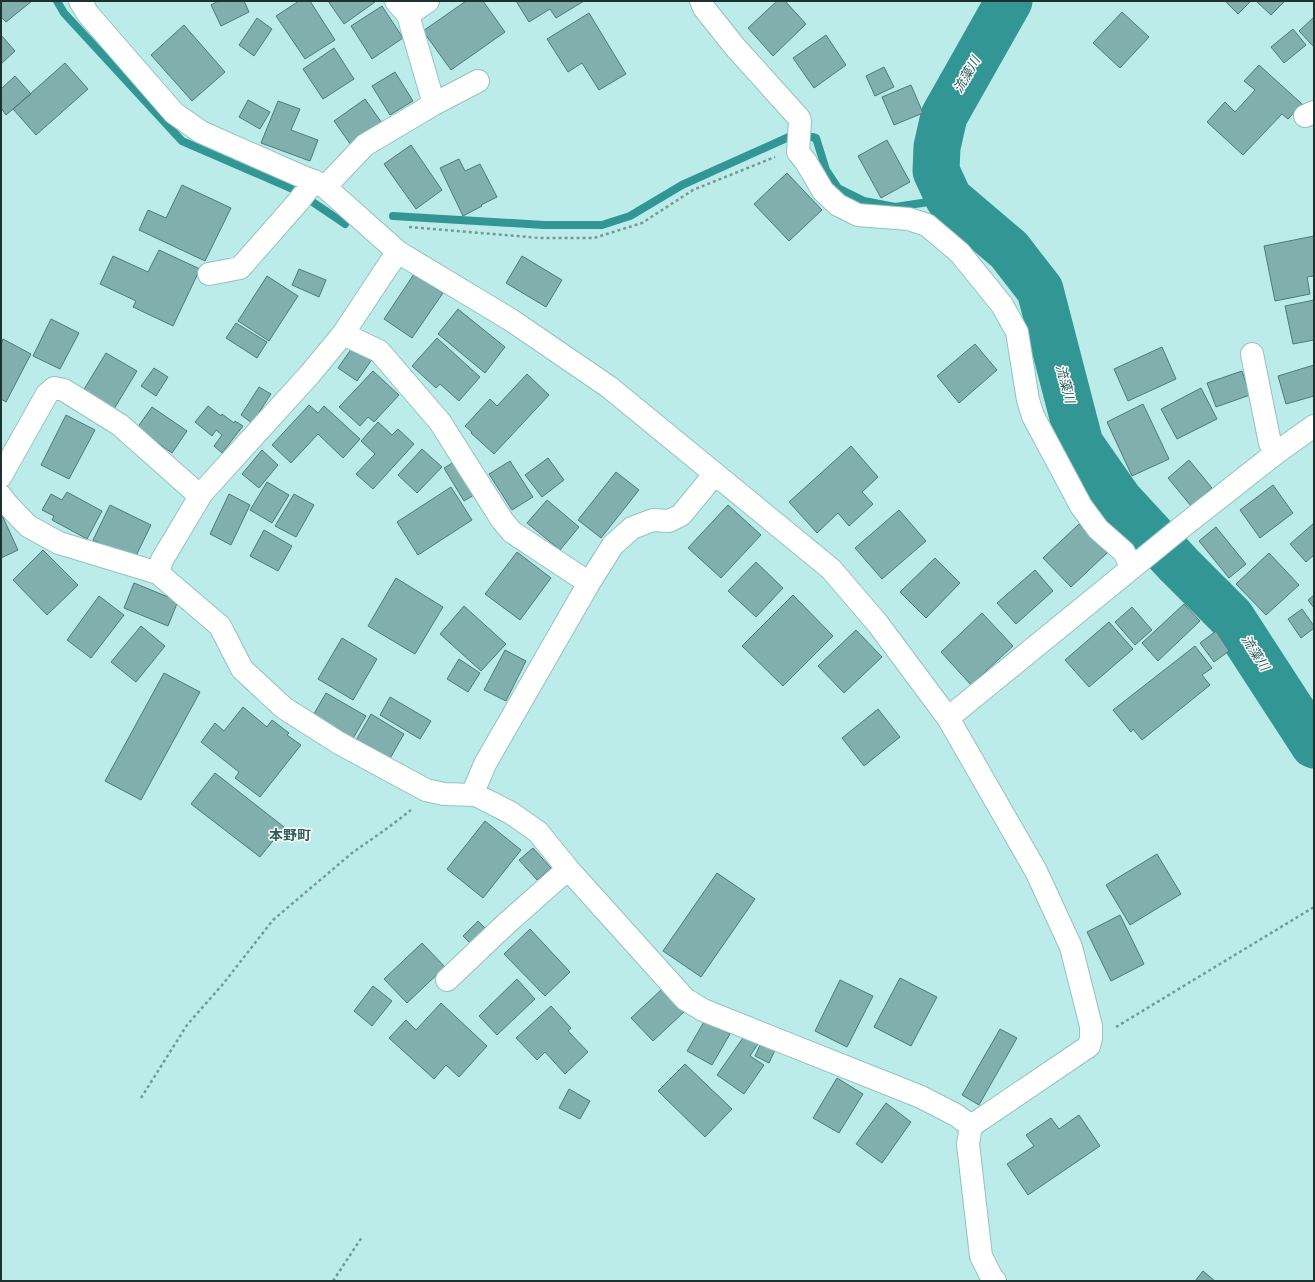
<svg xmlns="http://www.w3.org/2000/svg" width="1315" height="1282" viewBox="0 0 1315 1282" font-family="Signika,'Noto Sans JP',sans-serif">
  <rect width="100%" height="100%" fill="#bcecea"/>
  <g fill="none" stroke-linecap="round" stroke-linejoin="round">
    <!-- stream -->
    <path stroke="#319694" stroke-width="8" d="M57 1 64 13 182 141 295 190 345 224
      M393 216 544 225H602L630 216 682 185 791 136 812 137 816 138 826 170 838 188 864 201 895 207 949 199"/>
    <!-- river -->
    <path stroke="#319694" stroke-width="47" d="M1009 1 944 116 937 147 936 171 949 199 1009 250 1040 290 1080 444 1119 500 1179 565 1231 617 1314 745"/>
  </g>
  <!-- building -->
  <path fill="#81afae" stroke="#4e7b79" d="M1 1H32L6 22 1 17Z
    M218 1H244L249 12 221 26 211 5Z
    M299 1H310L335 40 305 59 276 16Z
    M328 1H374L375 2 344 24Z
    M466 1H483L505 32 451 70 423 31Z
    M516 1H584L556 18 550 9 529 22Z
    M777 1H785L806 24 773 56 748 28Z
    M1225 1H1251L1238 14Z
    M1256 1H1285L1271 15Z
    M382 6 403 38 372 59 351 26Z
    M1122 12 1149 37 1120 68 1093 43Z
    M589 13 626 74 599 90 582 63 568 72 547 39Z
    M1314 17V47L1299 31Z
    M257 18 272 29 254 56 239 45Z
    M184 25 225 72 192 101 151 55Z
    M1293 29 1306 45 1284 63 1271 47Z
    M1 35 15 51 1 64Z
    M826 35 846 65 814 88 793 58Z
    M334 48 354 79 323 99 303 69Z
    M65 63 88 89 36 135 13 109Z
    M1259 65 1302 104 1288 119 1282 114 1243 155 1207 122 1225 102 1235 112 1255 90 1244 81Z
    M884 67 894 87 875 96 866 76Z
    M395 72 413 101 390 115 372 86Z
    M15 76 31 94 6 115 1 108V89Z
    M911 85 923 113 894 125 882 97Z
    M365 99 382 123 351 145 334 121Z
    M248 100 270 112 260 129 239 117Z
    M278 101 300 109 291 130 318 140 310 161 261 143Z
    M887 140 910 182 881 198 858 156Z
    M411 145 442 190 416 209 384 164Z
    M459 159 465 171 480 164 497 197 481 205 482 206 463 216 440 168Z
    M787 173 822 210 789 241 754 204Z
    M182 185 231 208 205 261 139 230 148 210 166 218Z
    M1314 236V276L1307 277 1310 294 1275 301 1264 246Z
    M159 250 200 269 173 326 133 307 136 301 100 284 113 256 148 272Z
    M522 256 562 280 546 307 506 283Z
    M299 269 326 280 319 297 292 285Z
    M414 274 443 293 412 338 384 319Z
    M267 276 298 296 269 341 238 321Z
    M1314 300V340L1293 344 1285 306Z
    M458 309 505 347 485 373 438 334Z
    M51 319 79 333 60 369 33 356Z
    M236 323 267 342 257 358 226 338Z
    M437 338 480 377 459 401 440 384 436 388 412 366Z
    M3 339 31 354 6 402 1 399V344Z
    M975 344 997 370 959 403 937 376Z
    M354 345 373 358 357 381 338 368Z
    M1162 347 1176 379 1128 401 1114 369Z
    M106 353 137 371 114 409 83 391Z
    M1314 365V396L1286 404 1278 376Z
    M154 368 168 377 156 396 141 386Z
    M373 371 399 395 374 422 368 417 360 426 339 407Z
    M1242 371 1250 395 1216 407 1207 383Z
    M527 374 549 395 494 454 471 433 472 432 465 426 490 399 497 406Z
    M259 387 271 394 252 423 241 415Z
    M1201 388 1217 419 1177 439 1161 409Z
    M1143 404 1169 459 1132 476 1107 422Z
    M309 405 318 413 324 406 360 439 343 458 318 434 291 463 272 445Z
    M208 406 221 416 222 414 234 423 235 421 243 426 222 453 214 446 222 435 216 430 212 436 195 422Z
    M152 407 187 431 172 453 137 428Z
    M66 415 95 430 69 479 41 465Z
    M378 422 392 435 398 429 414 444 373 489 356 474 375 454 361 441Z
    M851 446 878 477 862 492 873 504 849 526 838 513 817 533 789 502Z
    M422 449 442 467 417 493 398 475Z
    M262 450 278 465 259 488 242 474Z
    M548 458 564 480 542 497 525 475Z
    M1189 460 1212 488 1191 506 1168 478Z
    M510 461 533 497 512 510 489 474Z
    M454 462 474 495 464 501 444 468Z
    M616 472 639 490 601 538 578 520Z
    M267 482 289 495 272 523 250 510Z
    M1273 485 1293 513 1260 538 1240 510Z
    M451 487 472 520 418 555 397 522Z
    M67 492 102 511 87 539 52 520 54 516 42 510 51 494 62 500Z
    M229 494 250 505 231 545 210 534Z
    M294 494 314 505 296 537 275 526Z
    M547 500 579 527 560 550 527 523Z
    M110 505 151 525 134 560 93 540Z
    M728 505 761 535 721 578 688 548Z
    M899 510 926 541 882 579 855 548Z
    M1 513 18 550 1 558Z
    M1314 523V555L1306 562 1290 544Z
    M1079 524 1107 553 1071 587 1043 558Z
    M1216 527 1246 564 1229 578 1199 541Z
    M264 530 292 546 278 571 250 556Z
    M43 550 78 585 47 615 13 580Z
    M517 552 551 578 520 620 485 594Z
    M1269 553 1299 585 1266 615 1236 584Z
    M935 558 960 583 926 618 900 592Z
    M756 562 783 588 756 617 728 591Z
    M1035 570 1053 591 1016 624 997 603Z
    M396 578 443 607 415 654 368 626Z
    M134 583 178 601 168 626 124 608Z
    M793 595 833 636 783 686 742 646Z
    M1314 595V608L1308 600Z
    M99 596 124 615 91 658 67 640Z
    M1184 604 1200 621 1158 661 1142 643Z
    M464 606 506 644 481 671 440 634Z
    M1132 607 1152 630 1135 645 1115 622Z
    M1302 609 1314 626V628L1301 638 1288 619Z
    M982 613 1013 646 971 685 941 652Z
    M1109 622 1133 649 1089 687 1065 660Z
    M141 626 165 646 136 682 111 662Z
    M856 630 882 657 844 693 818 666Z
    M1216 631 1229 651 1214 662 1200 643Z
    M342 638 377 659 353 700 318 679Z
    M1195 646 1212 668 1202 675 1210 685 1142 740 1133 729 1131 732 1113 710Z
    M505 650 526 661 506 701 484 690Z
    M459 659 480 673 468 692 447 679Z
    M164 673 200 692 141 800 105 781Z
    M326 693 366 716 351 742 311 719Z
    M390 697 431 721 420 739 380 715Z
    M243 707 267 727 272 720 289 733 287 735 301 745 260 797 235 778 239 772 201 742 215 723 224 731Z
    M878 709 900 737 864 766 842 738Z
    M371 714 404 734 388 762 355 742Z
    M215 773 284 827 260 857 191 804Z
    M485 821 521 850 483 898 447 869Z
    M533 848 551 868 537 880 519 860Z
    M1157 854 1181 894 1130 925 1106 885Z
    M717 873 755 899 701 977 663 951Z
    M1120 915 1144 964 1111 981 1087 932Z
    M478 921 486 929 472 945 463 936Z
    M530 929 570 972 545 996 504 954Z
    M422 943 445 967 407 1003 384 979Z
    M900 978 937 997 911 1046 874 1027Z
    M517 979 535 999 497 1035 479 1016Z
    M840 980 873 996 847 1047 815 1031Z
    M373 986 392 1001 372 1026 354 1011Z
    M662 989 684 1012 653 1041 631 1018Z
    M441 1003 487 1046 459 1077 446 1065 434 1079 389 1038 406 1020 416 1030Z
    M551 1006 571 1028 568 1031 588 1052 565 1074 545 1052 537 1060 516 1038Z
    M705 1020 730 1034 712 1065 687 1051Z
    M1000 1029 1017 1038 979 1105 962 1095Z
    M745 1035 758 1044 750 1056 764 1065 744 1094 717 1075Z
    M762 1041 776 1048 769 1063 755 1056Z
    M685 1064 732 1109 705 1137 658 1091Z
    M837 1078 863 1094 839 1133 813 1118Z
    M569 1089 590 1101 580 1119 559 1108Z
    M886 1103 911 1122 882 1163 856 1144Z
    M1079 1115 1100 1146 1028 1195 1007 1164 1034 1146 1026 1135 1051 1118 1059 1129Z
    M1203 1271 1215 1281H1195Z"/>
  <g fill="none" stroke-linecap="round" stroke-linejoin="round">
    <defs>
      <path id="minor" d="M80 1 88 14 174 113 201 132 303 177 314 181 325 187 398 252 511 320 609 387 831 569 878 624 948 718 1036 871 1071 947 1091 1026V1038L1089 1046 971 1126 968 1144 981 1256 992 1278 995 1281
        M701 1 704 8 735 47 799 118 800 121 798 152 806 162 823 191 838 205 858 215 909 219 927 225 960 253 1002 305 1017 332 1028 400 1033 416 1081 506 1098 529 1124 552 1132 568
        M408 15 428 1
        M434 104 478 81
        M1305 116 1314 112
        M325 187 365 145 434 104 408 15 396 1
        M209 274 240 268 298 202 314 181
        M343 334 379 351 440 422 502 520 512 532 589 583
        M1252 354 1270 443 1276 453
        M1 476 47 394 54 388 64 390 120 425 200 496
        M1 496 7 504 28 526 59 543 158 573 220 626 242 669 284 708 339 743 426 790 444 794 476 795 511 813 538 832 568 869 685 999 703 1010 921 1097 956 1115 971 1126
        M158 573 162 560 202 493 310 374 343 334 388 266 398 252
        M948 718 1182 527 1276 453 1314 426
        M472 795 485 764 589 583 613 545 632 528 653 520 669 521 681 515 705 486 713 474
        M447 980 507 923 568 869"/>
    </defs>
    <!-- minor casing -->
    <use href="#minor" stroke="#93c2c1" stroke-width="24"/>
    <!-- path -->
    <path stroke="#769998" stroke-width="2.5" stroke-dasharray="3 3" stroke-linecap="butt" d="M409 227 539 238H594L642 223 693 190 775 157
      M1116 1027 1314 907
      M141 1098 187 1025 223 984 273 920 352 853 389 827 411 810
      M333 1281 362 1237"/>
    <!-- minor -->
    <use href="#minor" stroke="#fff" stroke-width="22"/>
  </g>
  <g text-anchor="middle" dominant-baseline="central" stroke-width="3" stroke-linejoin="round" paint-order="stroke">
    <!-- water labels -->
    <g font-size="13" font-style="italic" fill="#215958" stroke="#fff">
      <text transform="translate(967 75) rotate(-60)">流藻川</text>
      <text transform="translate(1065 384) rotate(75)">流藻川</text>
      <text transform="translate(1255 653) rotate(57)">流藻川</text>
    </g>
    <!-- quarter labels -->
    <g font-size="14" font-weight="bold" fill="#315e5d" stroke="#fff">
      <text x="290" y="835">本野町</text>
    </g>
  </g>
  <!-- border -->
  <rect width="1315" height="1282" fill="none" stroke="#1e3131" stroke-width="4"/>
</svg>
